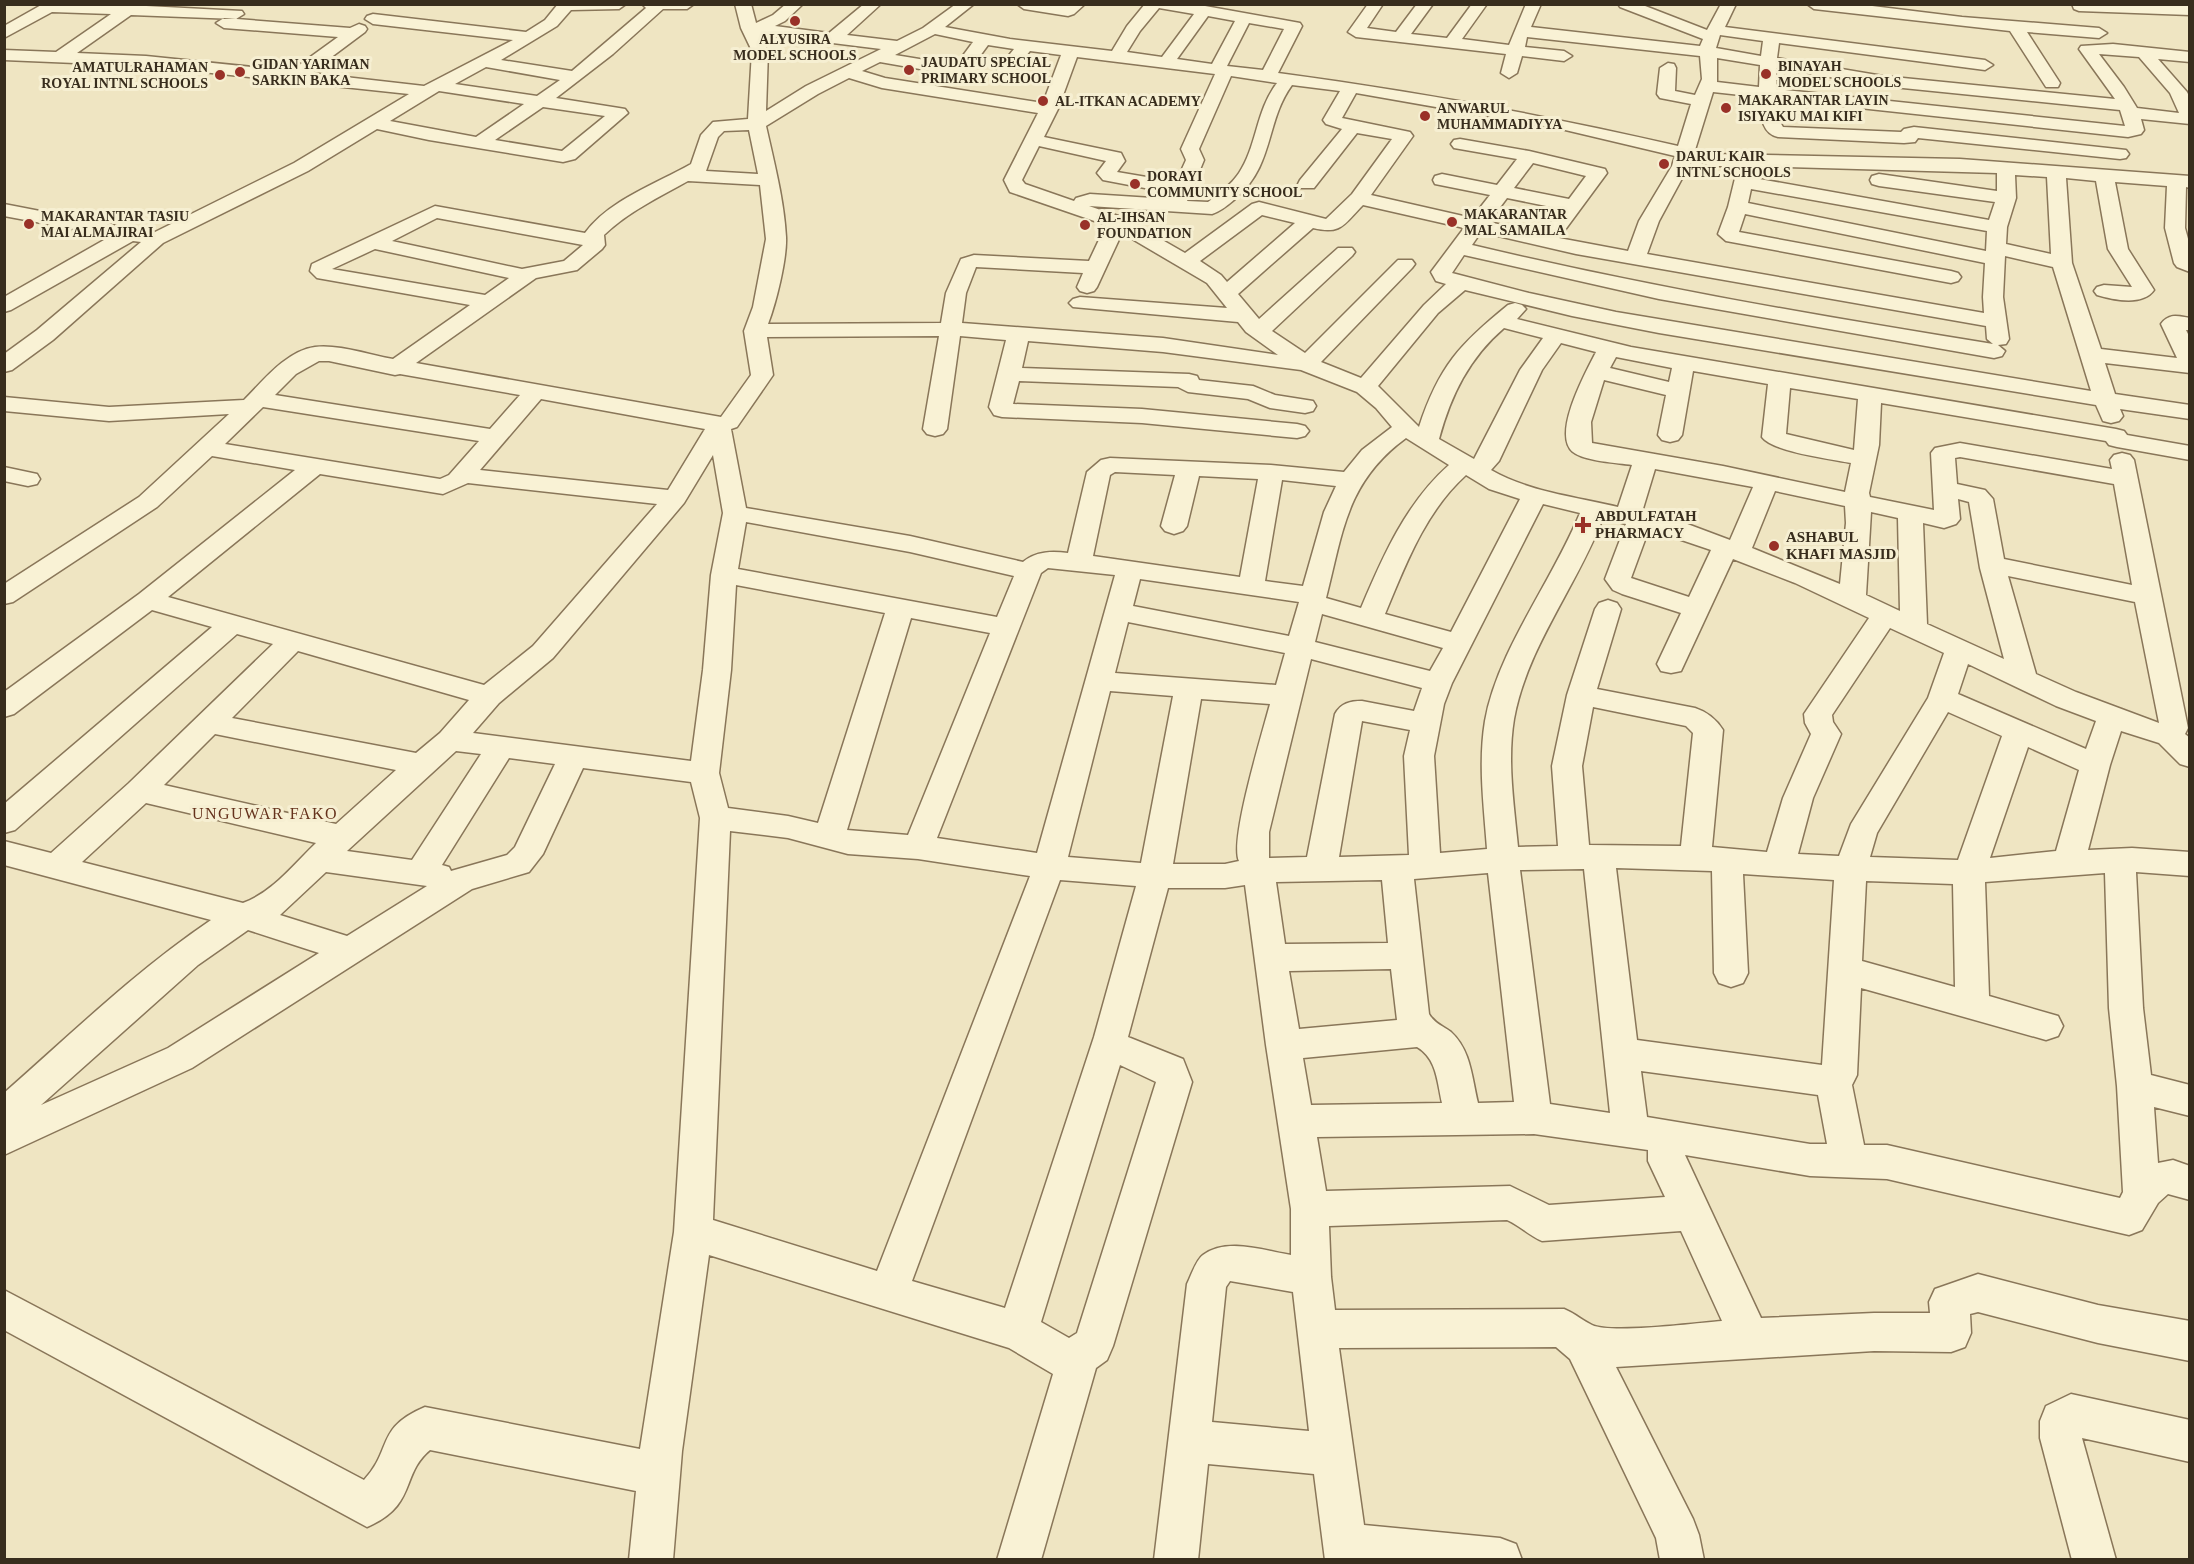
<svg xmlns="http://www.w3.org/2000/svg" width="2194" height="1564" viewBox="0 0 2194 1564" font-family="'Times New Roman',serif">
  <rect width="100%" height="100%" fill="#efe5c2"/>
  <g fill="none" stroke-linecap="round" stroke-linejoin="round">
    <defs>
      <path id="street" d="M43 4H108L242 11 244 14 236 19 131 15 77 53 146 56 291 71 338 37 224 28 216 23 224 18 350 28 359 24 365 26 367 29 365 32 310 73 424 86 513 40 373 24 365 19 367 16 373 14 526 32 545 20 558 4H626L619 9 571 10 557 26 501 60 572 71 646 8 642 4H694L687 9H663L613 54 556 98 619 108 625 109 628 113 575 159 563 162 429 140 377 129 308 171 163 243 53 340 12 370 4 372V354L37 330 141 242 133 241 11 310 4 312V297L111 236 4 216V204L153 233 294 163 409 94 146 66 4 60V50L56 52 111 14 52 12 4 38V26ZM486 67 560 80 537 96 455 84ZM439 91 524 104 476 137 390 121ZM543 107 605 116 562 151 495 140Z
        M735 4H751L756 23 773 15 786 4H803L785 21 775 26 829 33 864 4H881L847 35 897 41 923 28 956 4H974L945 27 1010 39 1112 51 1127 26 1145 4H1194L1300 23 1302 26 1278 73C1413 91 1545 115 1678 146L1691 104 1660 98 1657 94 1660 68 1668 63 1674 64 1676 68 1675 91 1695 95 1702 79 1700 56 1527 37 1525 47 1564 51 1572 56 1564 61 1522 56 1517 73 1509 78 1501 73 1506 54 1356 37 1348 32 1368 4H1383L1367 28 1396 32 1417 4H1433L1411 34 1447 38 1472 4H1487L1462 39 1509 45 1526 4H1541L1531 27 1700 46 1703 39 1620 7 1618 4H1640L1707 30 1721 4H1736L1725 27 1985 60 1993 65 1985 70 1779 43 1777 58 1883 76 2115 99 2079 49 2081 46 2113 44 2190 52V62L2158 59 2187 92 2190 98V124L2141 119 2144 130 2141 134 2128 137 1776 99 1780 122 1783 127 1901 132 1904 129 1914 127 2126 150 2129 154 2126 158 2120 159 1918 138 1915 142 1904 143 1778 137C1760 133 1761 112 1759 97L1713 92 1695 150 1713 154 1960 159 2190 176V188L2186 187 2185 228 2190 246V272L2177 267 2174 263 2165 228 2167 186 2115 182 2128 249 2154 290C2143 306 2114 300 2097 295L2094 291 2097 287 2104 285 2132 287 2108 249 2096 181 2066 178 2072 263 2101 349 2177 358 2161 324C2169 313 2178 316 2190 318V330H2186L2190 338V373L2105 363 2115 394 2190 405V419L2120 409 2123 416 2119 421 2111 423 2103 421 2096 405 1659 333 1572 316 1465 290 1438 313 1378 386 1419 427C1439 366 1460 344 1508 305L1515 303 1522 305 1526 309 1517 319 1631 347 2116 429 2124 431 2127 435 2190 446V460L2117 447 2109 445 2106 441 1881 403 1879 445 1869 493 1870 497 1934 510 1931 453 1935 448 1960 443 2112 469 2110 460 2114 455 2122 453 2130 455 2134 460 2188 728 2185 734 2190 738V767L2180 764 2159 743 2121 731 2110 765 2088 850 2132 848 2190 852V876L2136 872 2143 1008 2151 1075 2190 1085V1116L2154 1107 2158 1163 2173 1160 2190 1166V1200L2168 1194 2158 1203 2142 1230 2129 1235 1887 1179 1810 1176 1685 1155 1761 1318 1874 1313H1930L1929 1302 1935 1289 1978 1274 2098 1305 2190 1321V1361L2098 1343 1978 1312 1970 1314 1971 1333 1965 1347 1951 1352 1874 1351 1616 1367 1693 1519 1699 1535 1704 1560H1660L1656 1538 1570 1359 1556 1347 1339 1348 1364 1525 1500 1538 1516 1544 1522 1560H1325L1314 1474 1208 1464 1198 1560H1154L1187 1284C1191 1276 1196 1260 1203 1255 1227 1237 1265 1251 1291 1255V1209L1266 1045 1245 885 1225 888H1168L1128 1037 1183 1059 1192 1082 1113 1346 1107 1360 1096 1368 1041 1560H997L1053 1374 1009 1348 709 1255 682 1451 673 1560H629L636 1491 430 1450C400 1475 418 1505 367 1527L4 1330V1290L364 1480C393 1449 375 1428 425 1407L640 1449 674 1232 700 818 691 782 583 768 543 854 529 872 472 889 192 1068 4 1155V1093C71 1034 137 970 211 920L4 865V841L51 853 129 783 273 644 237 634 15 830 4 833V804L212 627 152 610 14 714 4 717V692L139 594 295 470 212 456 157 507 13 602 4 604V584L139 497 229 414 109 421 4 411V397L109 407 244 400C263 381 286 351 315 347 339 344 369 355 393 359L470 305 317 278 310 271 312 264 435 206 585 233C609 200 656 184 691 164L701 135 713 122 748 119 752 51 741 28ZM1159 8 1194 14 1162 57 1127 52 1140 31ZM1208 16 1235 21 1212 64 1177 59ZM1249 23 1284 29 1263 70 1227 66ZM760 34 881 49 806 86 766 111 768 51ZM935 34 973 42 956 65 895 55ZM1720 35 1763 41 1761 56 1716 48ZM988 45 1014 49 993 75 1001 80 1007 79 1030 51 1061 55 1043 103 885 78 862 71 880 62 960 76 966 75ZM2099 54 2139 57 2170 93 2179 113 2137 108 2124 87ZM1077 57 1215 74 1181 149 1186 160 1176 182 1117 172 1125 161 1121 153 1044 137 1058 109ZM1717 58 1760 65 1759 87 1717 82ZM1776 68 1883 86 2120 110 2125 126 1776 89ZM1231 76 1277 83C1256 110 1257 146 1239 173 1231 185 1219 194 1208 202L1187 201 1204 160 1199 149ZM849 78 882 88 1038 113 1004 180 1010 192 1106 225 1089 261 974 255 961 259 946 293 941 323 768 324C776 303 787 259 786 237 784 200 774 162 766 126L818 94ZM1292 85 1340 91 1323 120 1326 124 1342 129 1300 180 1298 184 1300 188H1314L1357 133 1392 139 1352 194 1326 219 1259 202 1252 204 1185 253 1124 218 1089 206 1212 214C1221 211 1228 205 1235 199 1275 165 1265 122 1292 85ZM1356 93 1561 129 1675 156 1672 166 1639 221 1628 251 1559 238 1607 173 1605 169 1529 151 1460 139 1454 140 1451 144 1454 148 1517 159 1497 185 1442 174 1435 176 1433 180 1435 184 1490 195 1472 218 1371 195 1413 136 1410 132 1342 118ZM749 130 758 174 706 171 718 137 724 131ZM1039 146 1106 161 1097 173 1103 180 1171 193 1168 199 1090 194 1076 198 1074 201 1025 184 1022 180ZM1692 160 1713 166H1738L1728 207 1718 234 1726 241 1951 283 1958 281 1961 277 1958 273 1951 271 1739 232 1745 214 1985 263 1983 297 1984 313 1647 254 1659 221ZM1533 163 1586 176 1569 199 1514 188ZM1756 166 1997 173V191L1879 174 1872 176 1870 180 1872 184 1879 186 1995 202 1989 220 1754 178ZM2015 175 2047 177 2051 254 2006 244 2007 227 2016 198ZM688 181 760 185 766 239 753 307 744 331 751 375 721 417 416 363 536 278 577 270 602 249 605 245 604 235C628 212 659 197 688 181ZM1751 189 1987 231 1986 251 1748 203ZM1507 198 1561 209 1542 234 1489 222ZM1363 205 1464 228 1431 272 1436 281 1446 284 1424 305 1361 378 1321 362 1412 268 1415 264 1412 260H1398L1305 353 1272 331 1352 256 1355 252 1352 248H1338L1259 319 1238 294 1313 228C1342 235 1344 224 1363 205ZM1262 215 1295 223 1227 282 1221 275 1200 261ZM437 218 583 245 564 261 522 269 392 241ZM1481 232 1576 254 1986 326 1987 339 1993 344C1818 316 1644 286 1472 245ZM1122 233 1207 283 1227 308 1080 297 1073 299 1069 303 1073 307 1238 322 1246 332 1278 355 1163 338 962 323 966 293 976 267 1083 273 1077 287 1080 291 1087 293 1094 291 1097 287ZM375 249 509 278 485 295 332 269ZM1464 255 1659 299 1994 358 2002 356 2005 351 1998 345 2006 344 2009 339 2003 297 2005 256 2053 267 2091 391 1616 312 1529 293 1452 273ZM1504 328 1543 338 1520 370 1474 459 1439 439C1451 395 1469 358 1504 328ZM939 336 923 429 927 434 935 436 943 434 947 429 960 336 1006 340 989 407 994 415 1002 417 1142 423 1297 438 1305 436 1309 431 1305 426 1297 424 1142 409 1013 404 1019 381 1178 387 1188 392 1248 399 1270 408 1305 413 1313 411 1316 406 1313 401 1275 395 1253 386 1199 380 1197 376 1189 374 1022 368 1028 341 1163 352 1301 370 1357 392 1376 408 1392 427 1362 450 1344 472 1271 465 1110 458 1101 460 1087 472 1068 553C1052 551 1036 551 1023 562L910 536 746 508 731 429 737 427 773 375 767 337ZM1561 343 1596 352C1587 370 1551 434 1573 452 1583 461 1619 463 1632 465L1618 507C1577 497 1529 492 1491 470L1499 461 1542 370ZM1616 357 1672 368 1669 382 1610 368ZM319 361H329L395 375 400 374 520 395 490 429 275 395 296 374ZM1693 371 1768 384 1762 437C1773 452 1832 459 1851 463L1845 492 1723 466 1592 443 1591 422 1604 380 1666 395 1658 435 1662 440 1670 442 1678 440 1682 435ZM1790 388 1858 399 1854 450 1786 434ZM541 399 705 429 668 490 480 470ZM263 407 479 441 449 475 440 479 225 444ZM1406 438 1449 465C1406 503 1383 556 1361 608L1326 598C1343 532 1346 482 1406 438ZM713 455 723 513 711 575 703 670 691 761 473 733 499 703 553 658 684 503ZM1960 457 2114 484 2132 585 2004 559 1993 499 1985 490 1957 484 1955 458ZM1655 469 1753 487 1730 540 1682 522 1642 512ZM1115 472 1175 475 1161 526 1165 531 1174 534 1183 531 1187 526 1199 476 1258 479 1240 577 1093 556 1110 475ZM320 474 443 494 468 483 657 504 533 646 484 685 168 597ZM1466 475 1489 489 1520 499 1451 632 1385 614C1406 564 1425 512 1466 475ZM1282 480 1336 486 1324 512 1303 586 1265 581ZM1775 491 1845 506 1846 523 1840 584 1752 548ZM1958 499 1969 502 1980 568 2004 659 1927 624 1923 523 1944 528 1956 524 1960 519ZM1543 504 1580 513C1553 580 1497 651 1485 721 1478 763 1484 807 1487 849L1440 853 1434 756 1444 704 1452 683ZM1871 512 1898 518 1900 611 1866 595ZM1603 518 1626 524 1605 579 1613 590 1622 594 1681 613 1657 664 1661 671 1671 673 1681 671 1733 559 1795 583 1869 618 1804 714 1805 723 1811 734 1783 798 1767 852 1712 847 1723 730C1716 719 1707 712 1695 708L1597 689 1621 609 1617 603 1608 600 1599 603 1595 609 1567 695 1552 766 1558 846 1518 847C1514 805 1507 761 1514 719 1527 647 1577 586 1603 518ZM746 522 910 552 1014 576 997 617 738 569ZM1649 529 1711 550 1689 597 1631 578ZM1048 568 1115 575 1037 853 937 838 1041 573ZM2008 576 2135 602 2159 723 2076 692 2036 674ZM1140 579 1299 602 1289 636 1133 606ZM736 585 885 613 818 823 788 816 728 808 719 773 731 670ZM1322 614 1443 648 1430 671 1315 642ZM911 618 990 633 908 835 847 830ZM1128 622 1285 653 1276 685 1115 673ZM1890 628 1944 653 1928 698 1851 824 1839 856 1798 854 1813 798 1841 734 1833 722 1832 715ZM298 651 469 700 440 733 416 753 232 718ZM1311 659 1422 688 1414 711 1362 701C1350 701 1341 703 1335 714L1307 857 1269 858V832ZM1968 664 2056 706 2096 721 2086 749 1958 694ZM1110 691 1173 696 1141 863 1068 857ZM1201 699 1270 704C1263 731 1229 841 1239 861L1225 864H1173ZM1593 707 1686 726 1693 733 1681 846 1589 845 1582 766ZM1948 712 2002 736 1958 860 1870 857 1877 833ZM1362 721 1410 730 1404 756 1409 855 1339 857ZM215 734 396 770 336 824 164 785ZM2028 747 2079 770 2056 851 1990 858ZM456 751 481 754 412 860 347 851ZM509 758 555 764 515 847 507 855 451 871 449 867 442 865ZM146 803 316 843C294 864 273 892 243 903L82 862ZM730 831 788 838 848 854 918 859 1030 876 877 1271 713 1220ZM1616 868 1712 871 1714 973 1719 983 1731 987 1743 983 1748 973 1743 874 1834 880 1822 1065 1637 1040ZM1584 869 1610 1113 1550 1104 1520 870ZM326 872 427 886 347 936 280 915ZM1488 873 1514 1102 1478 1103C1472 1079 1471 1050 1451 1032 1442 1025 1435 1024 1429 1014L1414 879ZM2105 873 2109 1008 2117 1086 2123 1192 2120 1198 1887 1145H1864L1852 1085 1857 1075 1861 988 2046 1040 2058 1036 2063 1026 2058 1016 1989 996 1985 882ZM1060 880 1136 886 1094 1037 1005 1308 912 1281ZM1382 880 1388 943 1285 944 1276 882ZM1866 881 1953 884 1955 987 1862 961ZM248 930 319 953 168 1048 41 1105 198 965ZM1391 969 1397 1020 1299 1029 1289 971ZM1417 1047C1437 1059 1437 1081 1442 1103L1311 1105 1303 1058ZM1120 1065 1156 1082 1077 1333 1069 1338 1041 1322ZM1641 1071 1818 1095 1827 1144H1810L1647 1117ZM1534 1134 1648 1150V1161L1665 1197 1549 1205 1510 1186 1326 1191 1317 1137ZM1507 1220C1520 1226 1529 1235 1542 1241L1681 1231 1722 1321C1696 1323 1611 1334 1592 1325 1583 1321 1576 1314 1564 1309L1335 1310 1331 1277 1329 1226ZM1230 1281 1293 1292 1309 1431 1212 1422 1226 1287Z
        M1017 4H1085L1074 14 1068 16 1024 9Z
        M1807 4H1856L1962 17 2099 28 2107 33 2099 38 2027 32 2060 83 2058 87H2046L2010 31 1814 9Z
        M2072 4 2190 5V15L2079 11 2074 9Z
        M4 467 37 474 40 479 37 484 28 486 4 481Z
        M2071 1394 2190 1420V1462L2082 1438 2116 1560H2072L2040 1438V1421L2046 1406Z"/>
    </defs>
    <!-- street casing -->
    <use href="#street" stroke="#897659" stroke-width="3"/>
    <!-- street -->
    <use href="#street" fill="#f9f2d5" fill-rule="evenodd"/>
  </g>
  <!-- markers -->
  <g fill="#993128" stroke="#f6efd2" stroke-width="2">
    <circle cx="795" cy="21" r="6"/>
    <circle cx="909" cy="70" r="6"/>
    <circle cx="240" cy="72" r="6"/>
    <circle cx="1766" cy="74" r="6"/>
    <circle cx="220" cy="75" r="6"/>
    <circle cx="1043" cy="101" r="6"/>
    <circle cx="1726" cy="108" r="6"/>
    <circle cx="1425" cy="116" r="6"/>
    <circle cx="1664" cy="164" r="6"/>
    <circle cx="1135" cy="184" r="6"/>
    <circle cx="1452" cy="222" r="6"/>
    <circle cx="29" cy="224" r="6"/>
    <circle cx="1085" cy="225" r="6"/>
    <path d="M1580 516h6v6h6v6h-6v6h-6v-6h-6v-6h6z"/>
    <circle cx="1774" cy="546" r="6"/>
  </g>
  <g text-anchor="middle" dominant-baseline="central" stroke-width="6" stroke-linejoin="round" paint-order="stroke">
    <!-- far-poi labels -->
    <g font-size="14" font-weight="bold" fill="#382d1d" stroke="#f6efd2" text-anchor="start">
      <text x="795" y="39" text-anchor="middle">ALYUSIRA<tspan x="795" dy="16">MODEL SCHOOLS</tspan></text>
      <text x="921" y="62">JAUDATU SPECIAL<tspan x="921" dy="16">PRIMARY SCHOOL</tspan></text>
      <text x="252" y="64">GIDAN YARIMAN<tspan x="252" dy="16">SARKIN BAKA</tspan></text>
      <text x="1778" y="66">BINAYAH<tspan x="1778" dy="16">MODEL SCHOOLS</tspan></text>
      <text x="208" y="67" text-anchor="end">AMATULRAHAMAN<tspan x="208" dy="16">ROYAL INTNL SCHOOLS</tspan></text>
      <text x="1738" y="100">MAKARANTAR LAYIN<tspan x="1738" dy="16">ISIYAKU MAI KIFI</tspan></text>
      <text x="1055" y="101">AL-ITKAN ACADEMY</text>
      <text x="1437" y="108">ANWARUL<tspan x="1437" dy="16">MUHAMMADIYYA</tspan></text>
      <text x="1676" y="156">DARUL KAIR<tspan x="1676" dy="16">INTNL SCHOOLS</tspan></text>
      <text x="1147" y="176">DORAYI<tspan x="1147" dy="16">COMMUNITY SCHOOL</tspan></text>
      <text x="1464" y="214">MAKARANTAR<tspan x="1464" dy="16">MAL SAMAILA</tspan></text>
      <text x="41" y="216">MAKARANTAR TASIU<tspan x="41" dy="16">MAI ALMAJIRAI</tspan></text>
      <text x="1097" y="217">AL-IHSAN<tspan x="1097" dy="16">FOUNDATION</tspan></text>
    </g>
    <!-- poi labels -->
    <g font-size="15" font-weight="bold" fill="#382d1d" stroke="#f6efd2" text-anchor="start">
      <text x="1595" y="516">ABDULFATAH<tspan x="1595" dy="17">PHARMACY</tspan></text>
      <text x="1786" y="537">ASHABUL<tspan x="1786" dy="17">KHAFI MASJID</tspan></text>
    </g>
    <!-- neighbourhood labels -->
    <g font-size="16" letter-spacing="1.5" fill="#65321c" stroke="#f6efd2">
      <text x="265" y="813">UNGUWAR FAKO</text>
    </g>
  </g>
  <!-- border -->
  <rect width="2194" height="1564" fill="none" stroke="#382d1d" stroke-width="12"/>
</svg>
